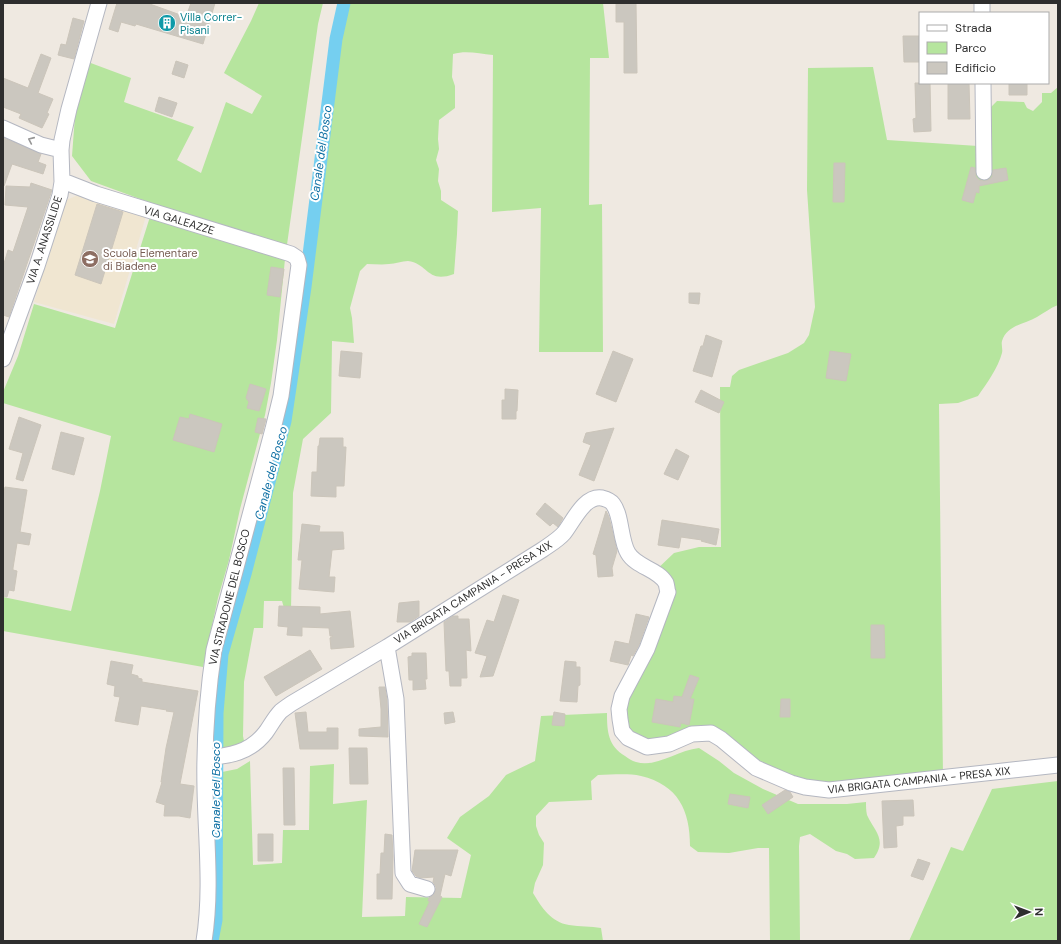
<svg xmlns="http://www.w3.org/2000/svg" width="1061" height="944" viewBox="0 0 1061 944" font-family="'DM Sans',sans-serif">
  <rect width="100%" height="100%" fill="#efe9e1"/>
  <!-- education -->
  <path fill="#f0e6d1" d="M78 195 146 216 114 324 34 302 64 201Z"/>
  <!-- green -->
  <path fill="#b6e59e" d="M259 3H323L318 24 285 259 277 340 271 383 265 415 240 509 229 560 218 598 203 667 3 631V597L71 611 100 491 111 436 3 403V392L18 356 34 304 115 328 154 204 91 181 72 156 75 116 88 62 131 78 124 102 194 127 177 160 201 173 226 102 252 114 262 96 224 73 251 21Z
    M341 3H603L609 58H590L589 205 602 204 603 352H539L541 208 492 212 493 55C479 54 467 50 453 54L452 77 455 86V108L439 120 438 139 439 149 436 160 439 169 438 181 441 191V200L458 211 457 234 454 274C427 284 429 264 408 261 402 261 395 264 389 264 382 265 374 264 367 264L360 271 350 308 352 318 354 343 332 341 331 413 303 439 293 493 291 611 284 608 282 601H264L263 628H254L244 682 243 736 244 741 238 747 212 756 213 734 219 675 235 602 246 565 257 514 303 261 336 27Z
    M873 67 887 140 978 146 988 110 997 101 1024 102 1027 108 1033 111 1042 102V93H1051L1058 87V305C1050 308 1044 313 1037 317 1025 324 1007 325 1002 341 1001 345 1003 349 1002 353 998 368 987 383 978 396L958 403 939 404 943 777 802 786 713 735 648 744 625 728V714L628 702 648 661 668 597 654 572 674 553 699 547H721L720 387H730L732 376 739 370 788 353 804 343 809 335 815 307 807 190 808 68Z
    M607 713C607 731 608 746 625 756 628 758 632 761 636 762 657 768 678 750 699 748L719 761 734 773 763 789 798 804H847L866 802C866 806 866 811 867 815 875 832 887 839 874 858L855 859 847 854 836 851 810 834 800 837 799 846 800 941H770L769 848H758L729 853 698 852 690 846C690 810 678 785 641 776 627 773 611 775 598 775L591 781 592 800 549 802 536 816V826L539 835 544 843 543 865 535 883 533 893C542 908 551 922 569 925 580 927 591 926 601 928L603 941H215L216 908 212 774 237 769 250 761 253 865 282 863 283 830H309L310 766 334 764 333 804 367 800 362 917 405 916 406 897 461 898 471 855 447 838 460 817 489 796 506 775 535 761 541 716Z
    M1058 781V941H909L951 847 963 851 992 789Z"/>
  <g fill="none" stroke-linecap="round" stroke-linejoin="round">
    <!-- canal -->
    <path stroke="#75cff0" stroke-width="13" d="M212 941 216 920 217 713 222 654 245 574 285 421 305 287 336 39 344 3"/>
  </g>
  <!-- building -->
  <path fill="#cbc7bf" stroke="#cbc5ba" d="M117 3H147L186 17 191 3H215L203 44 136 24 135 26 121 22 118 32 109 29Z
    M625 3H636L637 73H624V22H616V4H625Z
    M73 18 84 21 74 59 58 55 61 44 66 45Z
    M903 36H920V62H904Z
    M41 54 51 58 38 93 53 99 47 113 49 114 42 128 19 118 21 114 3 107V78L28 88Z
    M176 61 188 65 184 78 172 74Z
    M915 83H930L931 131 914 132 913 119 916 118Z
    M948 83H969L970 119H948Z
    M1009 83H1027V95H1009Z
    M159 97 177 103 172 117 155 111Z
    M4 138 41 154 38 162 46 165 43 174 12 164 4 186H3V142Z
    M834 163H845L844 202H833Z
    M971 167 975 168 976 177 979 180 984 181 988 180 992 177 993 170 1006 168 1008 180 979 186V193L976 192 973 203 962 200Z
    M31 183 52 190 51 193 9 317 3 315V267L8 250 13 252 28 207 5 205 6 186 30 187Z
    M97 204 123 212 101 284 75 275Z
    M271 267 284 269 280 297 267 295Z
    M689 293H700L699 304 689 303Z
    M706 335 722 341 712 377 693 371 701 346H703Z
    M341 351 362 353 360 378 339 376Z
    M613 351 633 359 616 402 596 394Z
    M830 351 851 354 846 381 826 378Z
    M250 384 266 389 259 411 247 408 249 402 246 398Z
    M505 389 518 390 517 411H516V419H502V400H505Z
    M701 390 724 402 719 413 695 402Z
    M190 414 222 424 214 452 173 440 180 417 189 419Z
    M19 417 41 425 23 481 16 479 23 453 9 449Z
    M258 418 266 419 262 434 255 432Z
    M614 428 594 481 579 475 591 445 583 442 586 433Z
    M61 432 84 438 74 475 52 469Z
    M320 438H343V447H346L344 486H336V497L311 496 312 472H317L318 446H319Z
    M676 449 689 456 678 480 664 474Z
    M5 487 27 490 20 532 31 534 29 545 17 543 13 568V570L17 571 14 591 9 590 7 597 3 596V498Z
    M545 503 563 518 558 527 553 523 550 526 536 514Z
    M606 511 609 517 617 551 612 568 613 576 598 577 596 555 593 554Z
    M662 520 719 529 716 545 701 541 702 540 681 537 679 548 658 545Z
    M302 524 320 526 319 532H343L344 549 332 550 329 577H335L334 592 299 589 302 560H298Z
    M503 595 519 600 493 676 480 677 487 656 475 653 487 620 494 622Z
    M419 601V616L410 622H397L399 603Z
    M279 606 320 607V614L350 611 354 647 331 649 330 638 333 636H330L329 628 302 627V636L287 635 288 627 278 626Z
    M636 614 649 617 639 645 633 656 631 655 628 665 610 661 615 641 629 644Z
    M453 616H458V619H469L471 651 466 650 467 678H461V686H450L449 671H446L444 622Z
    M871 625H884L885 658H871Z
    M310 650 322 669 276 696 264 677Z
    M412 653H426L427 679H425L426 689 413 690V680H409L408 657 412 656Z
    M111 661 133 665 131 674 138 676V678L142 679V682L198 691 180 784 194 786 190 818 179 816H164L165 805 156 802 162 782H161L166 748 174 712 166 711 167 710 141 706 138 725 115 721 120 697 114 696 115 686 107 684Z
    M565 661 576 662V667H580V685L578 686 577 702 560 701Z
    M690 675 699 678 690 699H694L689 725 681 723 680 727 652 722 656 699 673 702 674 696 682 697Z
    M379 687H385L387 700 388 737 359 736V729L381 727V709Z
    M781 699H790V717H780Z
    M306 712 308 732H327V728H338V749H300L295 713Z
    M453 712 455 722 445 724 444 713Z
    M554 712 565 714 564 726 552 725Z
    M349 748H367L368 784H350Z
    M283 768H294L295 825H284Z
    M785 790 790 792 793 797 768 814 762 805Z
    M730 794 750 797 748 808 728 804Z
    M913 800 914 816H903V825L896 826 897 847 884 848 882 801Z
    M258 834H273V861H258Z
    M385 834 392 835 393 856 392 899H377V874H380L381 853H384Z
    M415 850H458L451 876 445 874 440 896 442 897 427 927 419 924 430 901H428L429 898 433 895 435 892 436 887 433 882 434 877 420 878 416 876 412 871Z
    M918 859 930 863 923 880 911 876Z"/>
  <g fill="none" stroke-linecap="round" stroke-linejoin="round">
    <defs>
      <path id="street" d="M982 3V13
        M983 83 984 172
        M3 128 41 145 61 150
        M62 182 68 183 96 194 291 254 297 258 299 265 281 396 273 429 214 650C207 696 204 742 205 789 206 840 212 891 204 941
        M3 359 37 266 60 195 62 182 61 150 62 140 69 109 99 3
        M387 647 396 699 403 873 410 884 427 889
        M205 758C229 756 250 753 266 732 271 725 275 717 281 711 285 708 289 705 294 702L387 647 542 550C549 545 558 540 564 533 573 522 584 495 602 498 606 499 610 500 613 504 622 516 620 540 628 553 636 567 658 569 666 583 667 586 667 590 668 592L647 649 622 696 619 709 620 719 622 731 628 738 647 747 669 744 692 734 711 733 721 739 756 768 791 783 805 787 829 790 1058 765"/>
    </defs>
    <!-- street casing -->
    <use href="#street" stroke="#b4b7c1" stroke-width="17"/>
    <!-- street -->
    <use href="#street" stroke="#fff" stroke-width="15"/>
  </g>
  <!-- one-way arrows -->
  <defs><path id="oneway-chevron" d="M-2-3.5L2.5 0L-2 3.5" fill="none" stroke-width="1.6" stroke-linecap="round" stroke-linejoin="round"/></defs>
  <use stroke="#969696" href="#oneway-chevron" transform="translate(31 140) rotate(-156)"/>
  <!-- icons -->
  <defs>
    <symbol id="building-disc" viewBox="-11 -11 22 22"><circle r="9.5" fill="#0f9aa8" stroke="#fff"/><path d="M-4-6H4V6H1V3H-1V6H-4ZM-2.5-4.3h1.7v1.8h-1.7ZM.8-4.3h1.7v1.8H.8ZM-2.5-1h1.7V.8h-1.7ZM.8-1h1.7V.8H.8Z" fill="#fff"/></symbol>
    <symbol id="school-disc" viewBox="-11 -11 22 22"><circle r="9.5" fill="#8d6e63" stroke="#fff"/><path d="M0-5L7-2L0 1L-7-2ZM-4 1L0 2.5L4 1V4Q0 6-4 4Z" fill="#fff"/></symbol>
  </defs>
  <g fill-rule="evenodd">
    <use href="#building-disc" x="157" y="13" width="20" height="20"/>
    <use href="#school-disc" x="80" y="249" width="20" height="20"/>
  </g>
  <g text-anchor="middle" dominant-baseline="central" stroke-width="4" stroke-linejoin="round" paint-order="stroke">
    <!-- culture labels -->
    <g font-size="11" fill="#0d838f" stroke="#fff" text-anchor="start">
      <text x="180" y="17">Villa Correr-<tspan x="180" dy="13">Pisani</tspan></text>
    </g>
    <!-- street labels -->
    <g font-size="11" fill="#2e2e2e" stroke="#fff">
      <text transform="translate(179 220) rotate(17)">VIA GALEAZZE</text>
      <text transform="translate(44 240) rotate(-72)">VIA A. ANASSILIDE</text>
      <text transform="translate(473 592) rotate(-32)">VIA BRIGATA CAMPANIA - PRESA XIX</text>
      <text transform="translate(229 597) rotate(-76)">VIA STRADONE DEL BOSCO</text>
      <text transform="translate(919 780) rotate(-6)">VIA BRIGATA CAMPANIA - PRESA XIX</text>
    </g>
    <!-- education labels -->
    <g font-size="11" fill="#785e54" stroke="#fff" text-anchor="start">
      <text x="103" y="253">Scuola Elementare<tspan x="103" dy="13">di Biadene</tspan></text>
    </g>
    <!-- water labels -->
    <g font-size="12" font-style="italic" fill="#0d6fa3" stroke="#fff">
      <text transform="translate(321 153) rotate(-82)">Canale del Bosco</text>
      <text transform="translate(271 473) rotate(-75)">Canale del Bosco</text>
      <text transform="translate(216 790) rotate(-90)">Canale del Bosco</text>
    </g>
  </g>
  <!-- border -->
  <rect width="1061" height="944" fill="none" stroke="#2e2e2e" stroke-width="8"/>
  <!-- legend -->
  <rect x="919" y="12" width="130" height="72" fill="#ffffff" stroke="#ababab"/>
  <rect x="927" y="25" width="20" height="6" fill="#ffffff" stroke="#ababab"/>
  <text x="955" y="32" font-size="12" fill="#2e2e2e">Strada</text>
  <rect x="927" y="42" width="20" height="12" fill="#b6e59e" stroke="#ababab"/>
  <text x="955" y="52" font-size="12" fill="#2e2e2e">Parco</text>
  <rect x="927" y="62" width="20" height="12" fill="#cbc7bf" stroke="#ababab"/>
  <text x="955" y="72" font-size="12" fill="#2e2e2e">Edificio</text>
  <!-- north arrow -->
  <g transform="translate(1029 912) rotate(89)" stroke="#ffffff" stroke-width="3" paint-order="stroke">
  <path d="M0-3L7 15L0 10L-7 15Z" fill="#2e2e2e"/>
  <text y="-6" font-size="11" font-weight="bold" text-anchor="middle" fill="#2e2e2e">N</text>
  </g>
</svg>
